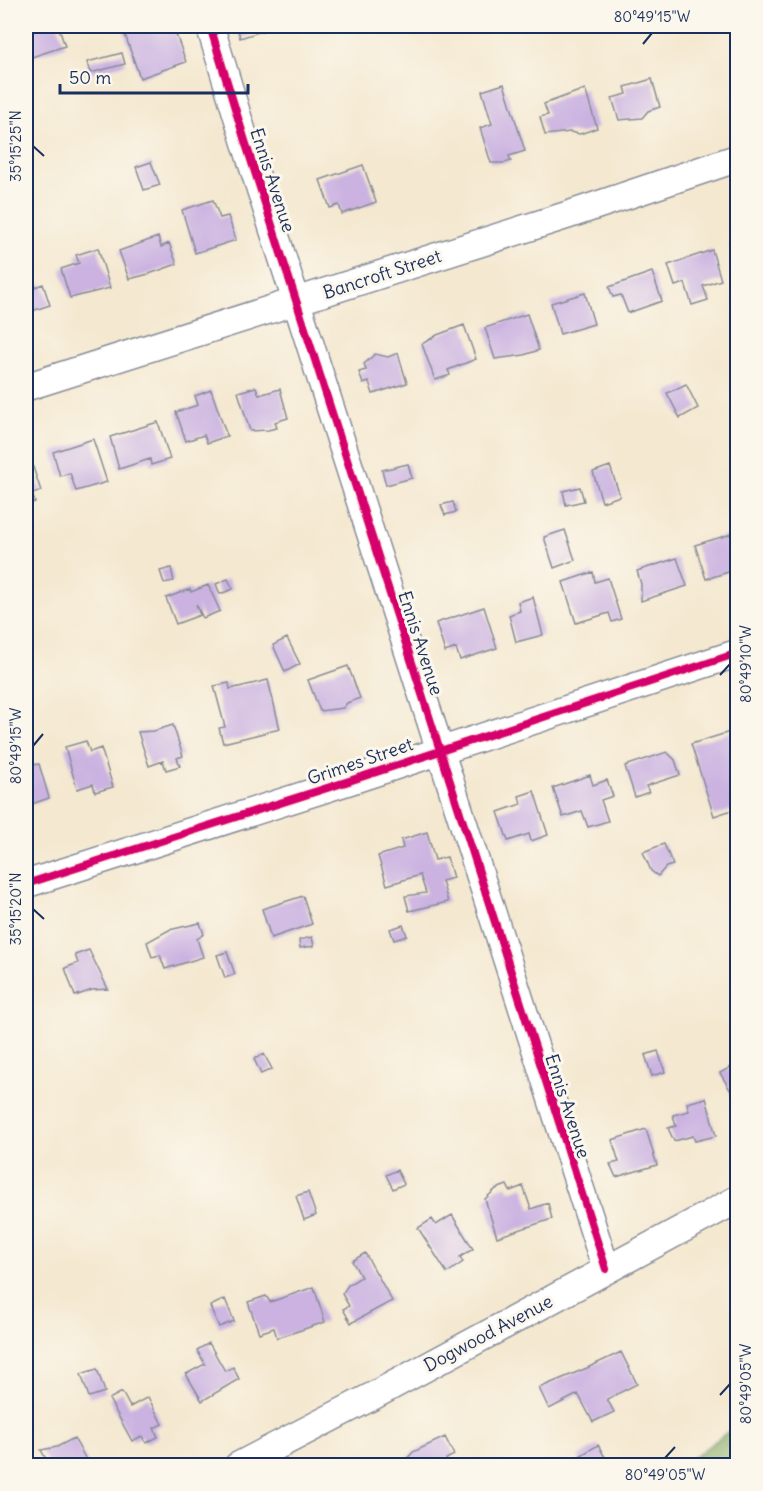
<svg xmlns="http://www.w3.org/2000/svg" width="763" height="1491" viewBox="0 0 763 1491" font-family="Delius,sans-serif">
  <rect width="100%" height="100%" fill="#fbf7ec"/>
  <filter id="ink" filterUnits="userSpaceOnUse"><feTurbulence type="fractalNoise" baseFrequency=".0167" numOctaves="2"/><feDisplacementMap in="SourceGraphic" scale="12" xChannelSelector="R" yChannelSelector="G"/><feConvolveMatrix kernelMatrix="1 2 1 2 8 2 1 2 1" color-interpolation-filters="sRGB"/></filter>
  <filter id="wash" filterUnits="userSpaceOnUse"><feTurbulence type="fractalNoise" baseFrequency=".008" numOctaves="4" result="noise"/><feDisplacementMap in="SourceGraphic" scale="24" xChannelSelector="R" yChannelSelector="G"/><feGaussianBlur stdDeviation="1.35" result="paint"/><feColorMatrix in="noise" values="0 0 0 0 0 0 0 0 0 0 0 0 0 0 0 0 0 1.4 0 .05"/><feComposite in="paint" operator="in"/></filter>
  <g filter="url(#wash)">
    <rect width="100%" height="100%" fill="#f4e8d0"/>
    <!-- forest -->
    <path fill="#85aa60" stroke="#506c5f" stroke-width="1.5" d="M737 1425V1465H683Z"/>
    <g id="blocks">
      <!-- building -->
      <path fill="#cbb2e1" d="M26 26H58L65 46 26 59Z
        M122 26H173L186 62 140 78Z
        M237 26H278L240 38Z
        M122 53 125 64 90 73 87 62Z
        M652 79 660 107 648 111 642 118 619 120 612 98 627 94 625 87Z
        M504 84 525 151 509 156 511 161 504 163H491L480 128 492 124 482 91Z
        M585 89 597 128 580 134 570 132 545 135 540 117 548 115 544 104Z
        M151 162 160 185 144 190 136 167Z
        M363 165 376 202 342 214 339 205 330 208 320 180Z
        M213 200 220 218 228 216 236 240 195 253 182 210Z
        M158 237 161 247 169 243 177 264 149 274 129 279 119 251Z
        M738 240V267H737L729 245Z
        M98 248 110 288 70 298 61 269 79 263 76 255Z
        M712 250 721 280 703 286 708 300 692 305 685 283 675 286 668 265Z
        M652 272 662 301 628 313 621 295 613 297 609 287Z
        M32 278 35 287 43 284 50 305 26 313V280Z
        M585 293 594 324 560 334 551 303Z
        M527 314 539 350 524 355 495 359 485 328Z
        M464 325 476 359 448 370 450 375 435 380 422 344 437 335Z
        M398 353 407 383 373 394 369 382 363 384 359 372 366 370 364 364 375 354 388 357Z
        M686 384 698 408 680 418 667 393Z
        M256 387 259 395 280 389 288 418 275 422 277 428 268 430 250 431 238 392Z
        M211 390 227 436 207 443 204 435 186 441 176 412 198 405 195 396Z
        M158 422 170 459 151 465 150 459 119 469 110 437Z
        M93 439 107 482 76 491 70 473 60 476 53 452Z
        M408 464 412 478 386 485 382 470Z
        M610 466 620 496 602 502 593 472Z
        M33 467 41 491 32 494 35 502 26 505V470Z
        M580 487 584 501 566 505 563 491Z
        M453 502 456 512 445 515 441 505Z
        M565 530 575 560 554 568 544 537Z
        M738 532V569L706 579 695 545Z
        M677 558 687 586 641 601V584L637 571Z
        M171 568 174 581 164 583 160 571Z
        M593 572 595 582 608 578 621 619 612 622 609 613 576 623 563 582Z
        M228 579 233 589 220 594 216 584Z
        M208 585 220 611 203 618 196 604 200 615 176 624 166 598 190 589 191 592Z
        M533 597 543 635 516 642 509 615 520 611 518 602Z
        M484 607 497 648 460 660 456 648 445 652 436 623Z
        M287 638 300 664 285 672 273 645Z
        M348 666 360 698 347 703 343 708 320 711 308 680Z
        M268 680 280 729 223 743 219 728 225 727 214 686 229 683 230 689Z
        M173 725 183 756 177 758 180 766 166 770 163 761 149 766 138 732 154 731Z
        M730 732 738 756V808L714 816 691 744Z
        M86 741 90 752 101 748 113 787 95 792 93 784 77 789 65 747Z
        M667 752 675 760 680 775 646 786 649 792 635 797 625 766Z
        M39 764 49 798 26 806V766Z
        M590 775 593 785 607 780 613 796 601 800 608 821 588 827 582 811 563 817 553 788Z
        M534 791 548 835 531 841 529 834 508 841 498 812 521 804 519 796Z
        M427 832 435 860 447 857 453 878 442 881 448 902 409 911 405 896 426 893 420 875 387 885 378 856 403 848 401 840Z
        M664 844 673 865 666 867 658 876 651 871 643 852Z
        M303 896 312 924 271 938 262 909Z
        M200 923 204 934 197 939 203 957 165 969 160 955 152 957 147 942 169 930Z
        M403 925 407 936 394 940 390 929Z
        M312 937 314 946 300 948 299 940Z
        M89 950 108 989 92 990 75 996 65 968 78 963 75 955Z
        M227 952 235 974 225 978 217 955Z
        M658 1051 665 1072 652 1076 645 1055Z
        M264 1054 272 1069 261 1074 254 1059Z
        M738 1063V1103L720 1073Z
        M706 1098 716 1136 695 1141 693 1136 674 1141 668 1128 676 1126 673 1115 689 1111 687 1103Z
        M646 1129 657 1165 616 1177 610 1164 619 1162 612 1140Z
        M397 1170 404 1184 393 1189 386 1175Z
        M507 1185 510 1191 523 1186 531 1209 548 1203 552 1219 497 1237 485 1199 496 1189Z
        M308 1192 316 1215 304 1220 296 1196Z
        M452 1215 473 1249 460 1257 463 1262 447 1273 418 1228 432 1219 436 1225Z
        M365 1253 392 1301 351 1323 343 1309 349 1306 342 1294 348 1285 361 1277 352 1261Z
        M314 1287 325 1322 277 1338 274 1328 259 1333 248 1302 266 1296 270 1302Z
        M225 1299 234 1321 219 1327 210 1306Z
        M209 1343 225 1371 233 1367 239 1379 202 1401 186 1374 205 1364 197 1350Z
        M621 1352 637 1384 607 1399 614 1412 593 1422 578 1394 549 1409 539 1388 587 1368Z
        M97 1369 105 1392 89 1397 81 1374Z
        M122 1392 130 1407 148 1397 162 1424 154 1428 158 1437 146 1443 142 1436 132 1441 109 1399Z
        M445 1437 454 1455 446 1459 449 1466H406L404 1462 413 1452Z
        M74 1438 88 1463 84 1466H50L41 1450 57 1447Z
        M598 1445 609 1464 606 1466H583L578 1457Z"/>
    </g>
  </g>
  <g filter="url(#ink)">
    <use href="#blocks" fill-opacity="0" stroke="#888c97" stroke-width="1.5"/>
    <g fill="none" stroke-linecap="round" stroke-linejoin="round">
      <defs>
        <path id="street" d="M210 26 245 141 606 1269
          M26 387 568 215 738 158
          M26 884 349 781 738 653
          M238 1466 371 1397 738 1199"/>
      </defs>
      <!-- street casing -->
      <use href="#street" stroke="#888c97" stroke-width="30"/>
      <!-- street -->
      <use href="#street" stroke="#fff" stroke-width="27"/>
      <defs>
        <path id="cycleway" d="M210 26 245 141 606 1269
          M26 884 349 781 738 653"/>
      </defs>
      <!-- cycleway casing -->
      <use href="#cycleway" stroke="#fbf7ec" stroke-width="11"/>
      <!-- cycleway -->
      <use href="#cycleway" stroke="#d6006c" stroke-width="8"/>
    </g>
  </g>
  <!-- ticks -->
  <path fill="none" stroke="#1b2f5e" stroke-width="2" d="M643 44 652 33M33 146 44 156M720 675 730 664M33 746 43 734M33 909 44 919M720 1395 730 1384M665 1458 675 1447"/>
  <g text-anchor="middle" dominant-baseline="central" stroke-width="6" stroke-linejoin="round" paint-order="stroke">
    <!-- street labels -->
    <g font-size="18" fill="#1b2f5e" stroke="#fbf7ec">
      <text transform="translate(273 180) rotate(72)">Ennis Avenue</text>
      <text transform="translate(382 274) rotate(-18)">Bancroft Street</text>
      <text transform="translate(421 643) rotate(72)">Ennis Avenue</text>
      <text transform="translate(360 761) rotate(-19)">Grimes Street</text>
      <text transform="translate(568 1106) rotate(72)">Ennis Avenue</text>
      <text transform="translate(488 1333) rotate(-28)">Dogwood Avenue</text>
    </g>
  </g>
  <!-- margin -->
  <rect width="763" height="1491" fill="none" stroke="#fbf7ec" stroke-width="66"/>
  <!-- scale -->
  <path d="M60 84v9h188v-9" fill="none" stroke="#1b2f5e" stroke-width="3"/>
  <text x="69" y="84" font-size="18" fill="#1b2f5e" stroke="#fbf7ec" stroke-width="4.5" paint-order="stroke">50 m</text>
  <rect x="33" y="33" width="697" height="1425" fill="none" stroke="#1b2f5e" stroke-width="2"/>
  <g font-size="15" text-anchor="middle" fill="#1b2f5e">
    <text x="652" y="22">80°49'15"W</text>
    <text transform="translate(16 146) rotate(-90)" y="5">35°15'25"N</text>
    <text transform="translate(746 664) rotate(-90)" y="5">80°49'10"W</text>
    <text transform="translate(16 746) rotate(-90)" y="5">80°49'15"W</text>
    <text transform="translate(16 909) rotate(-90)" y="5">35°15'20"N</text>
    <text transform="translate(746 1384) rotate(-90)" y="5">80°49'05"W</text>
    <text x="665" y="1480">80°49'05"W</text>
  </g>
</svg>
